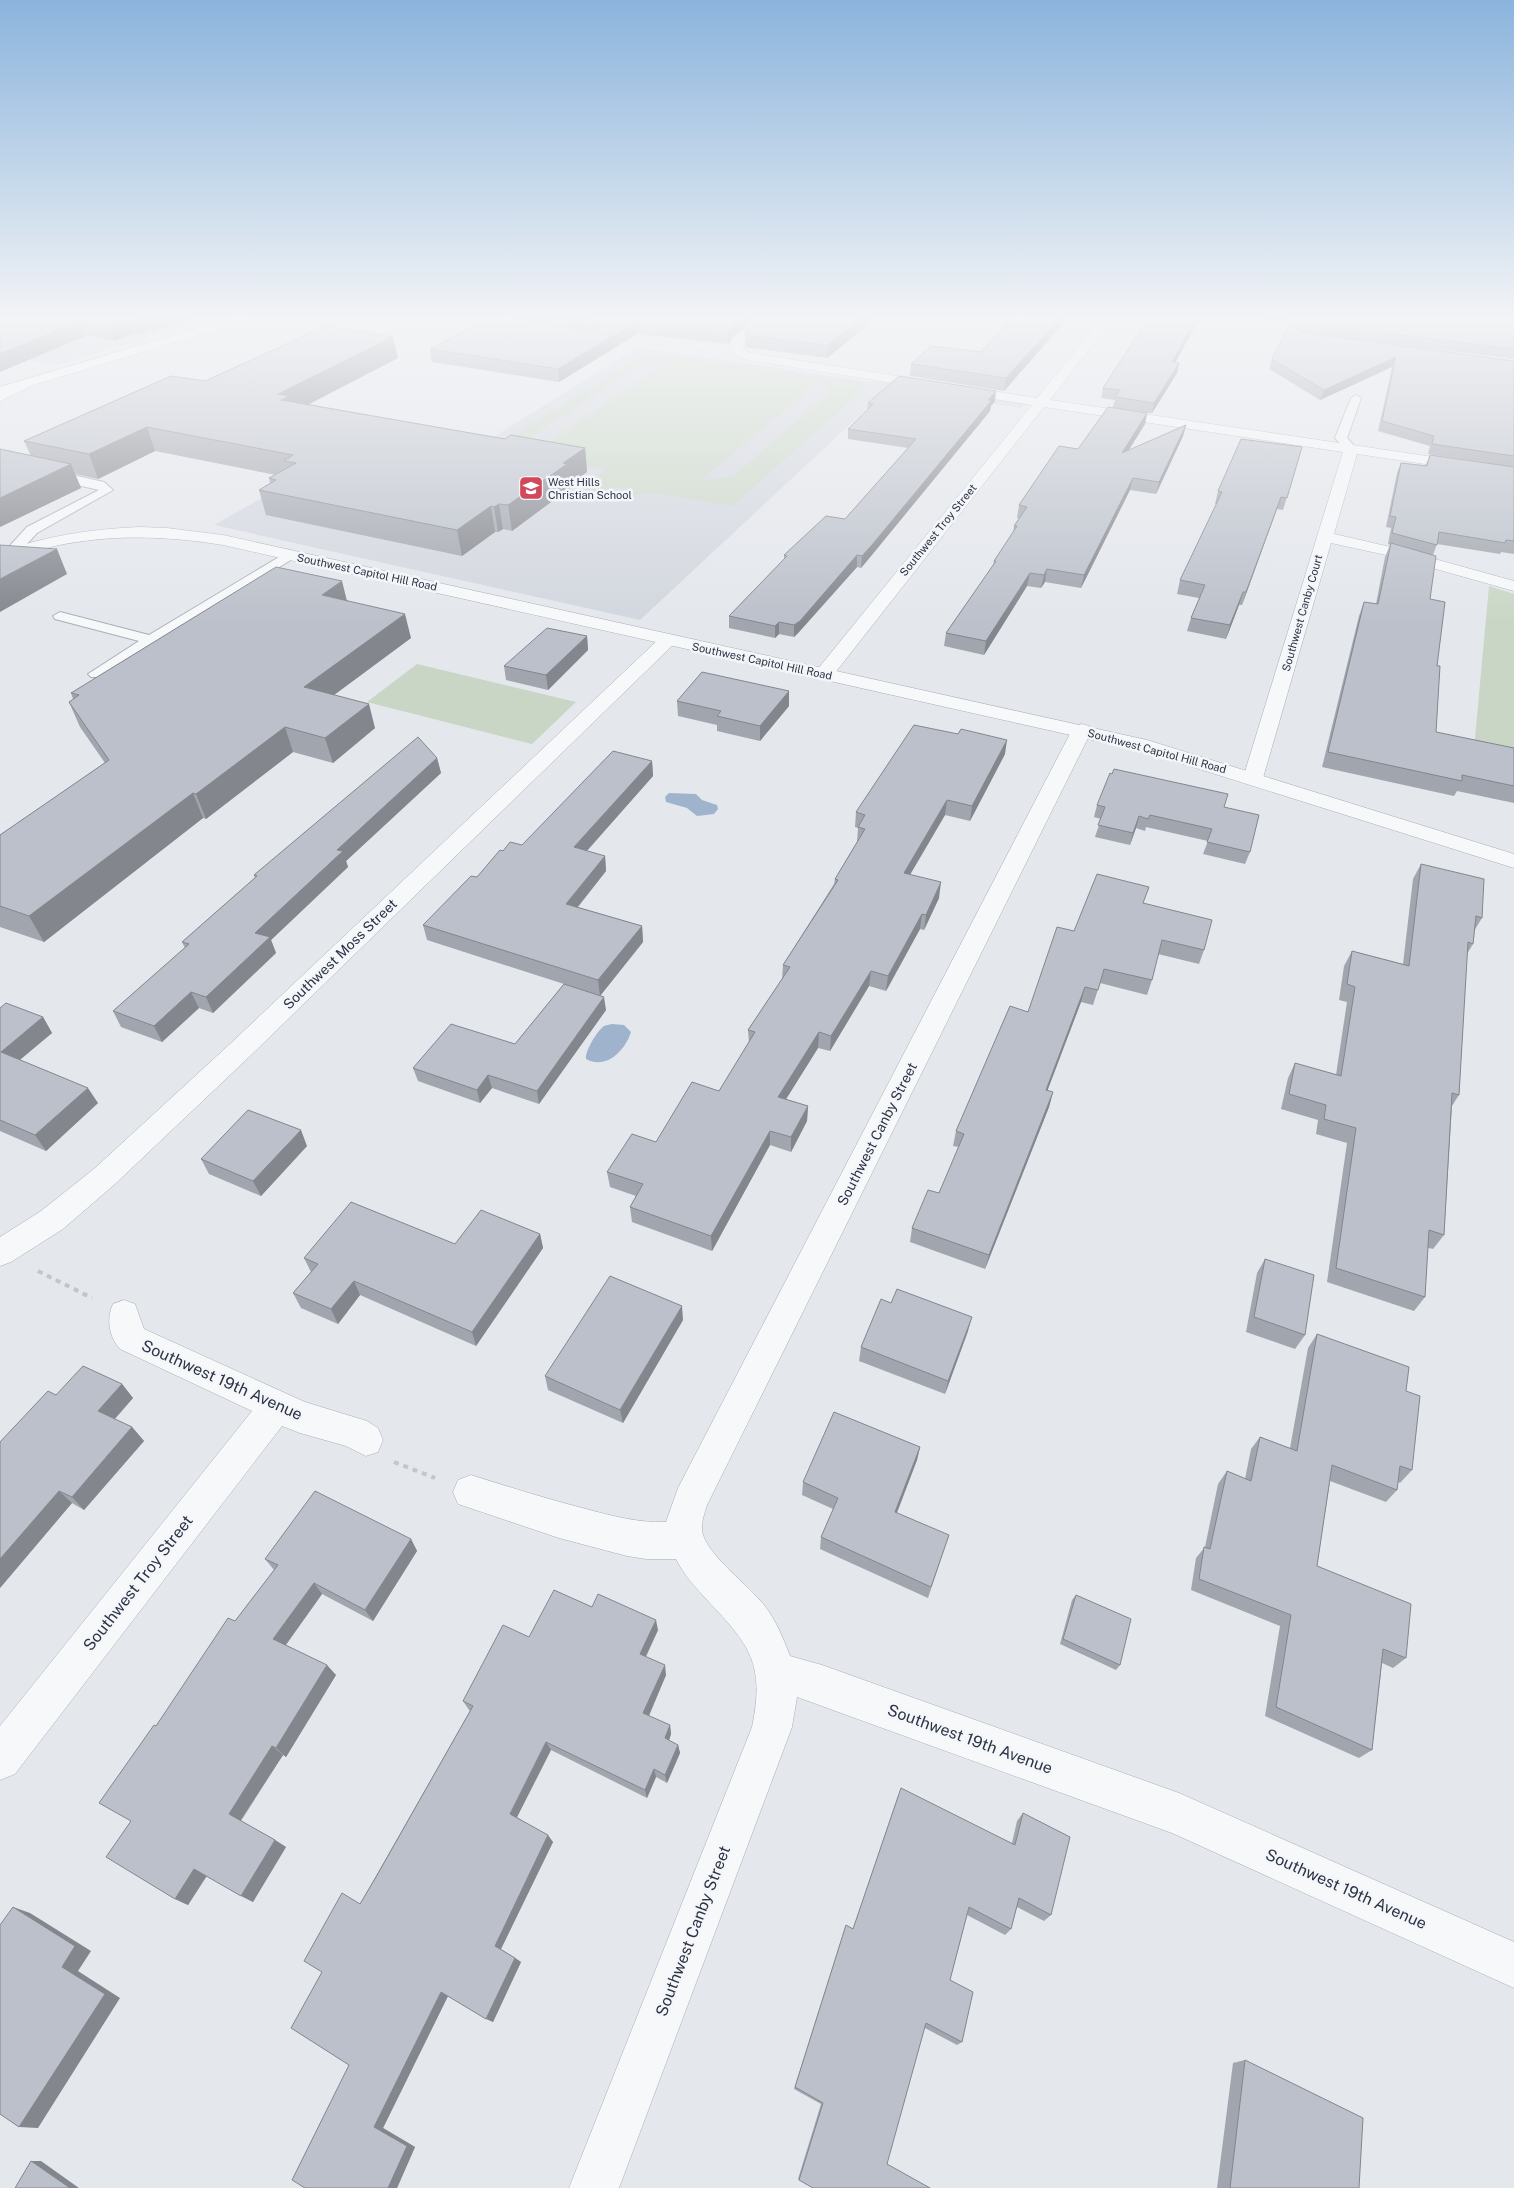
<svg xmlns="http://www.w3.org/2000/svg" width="1514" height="2188" viewBox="0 0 1514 2188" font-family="'Public Sans',sans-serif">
  <rect width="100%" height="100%" fill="#e4e7ec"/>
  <!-- built -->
  <path fill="#d2d6de" d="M64 317H218L57 365 0 355V318Z
    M638 347 871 382 875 379 1027 402 1021 408 888 389 640 620 214 525 378 433 471 451Z"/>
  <!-- green -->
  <path fill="#c9d6c5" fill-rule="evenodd" d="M650 356H673L870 384 732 506 656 493 631 496 625 488 621 487 588 492 586 488 588 482 605 470 527 455 503 442 632 362ZM654 361H670L537 450 529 438 641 365ZM817 383 830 389V393L734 475 719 479 701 480Z
    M1489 586 1514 594V761L1474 749Z
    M417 664 576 702 532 744 367 702Z"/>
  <!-- water -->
  <path fill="#9fb4cc" d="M669 793 696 794 702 800 717 805 718 809 714 814 697 816 687 808 666 802 665 797Z
    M612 1024 624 1025 631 1032C625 1051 606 1070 586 1059 585 1051 597 1031 604 1026 606 1025 609 1025 612 1024Z"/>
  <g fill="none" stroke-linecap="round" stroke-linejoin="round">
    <defs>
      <path id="service" d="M1356 395 1361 398 1347 438 1357 449 1351 452 1347 451 1335 438 1351 398Z
        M0 459 104 482 113 490 37 533 16 556H6L4 553 6 550 27 527 99 490 0 467Z
        M289 551 294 552 296 555 294 558 101 677H91L88 674 139 641 55 619 53 616 60 612 149 635Z"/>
      <path id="minor" d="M452 317C466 317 517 317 527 326L521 329 457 320Z
        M763 317H776L743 343 744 350 751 353 1037 398 1103 317H1114L1050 400 1514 469V477L1357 454 1334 534 1395 548 1514 581V591L1386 555 1331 543 1263 778 1260 782 1253 784 1246 782 1243 778 1343 452 1044 407 831 678 824 680 817 678 815 674 817 670 1032 405 748 360 735 355 730 346 733 339Z
        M668 635 674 636 677 640 674 644 249 1057 115 1184 63 1229 11 1262 0 1266V1237L41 1211 95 1168 231 1043 662 636Z
        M1082 724 1089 726 1092 730 707 1505C704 1515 700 1525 703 1535 711 1558 748 1585 764 1605 776 1620 783 1638 790 1656L822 1665 1179 1793 1514 1942V1988L1172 1833 797 1697 792 1727 619 2188H569L752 1727C765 1664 750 1645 708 1601 696 1588 684 1575 676 1559H646L627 1556 559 1538 458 1504 453 1492 458 1480 471 1475C509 1487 547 1499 586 1509 613 1516 638 1523 666 1522L678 1488 1072 730 1075 726Z
        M124 1300 135 1304 144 1329 305 1402 367 1421 378 1428 383 1440 378 1452 366 1456 346 1446 300 1433 282 1426 15 1774 0 1780V1726L252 1411 120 1349C109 1337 106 1319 113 1304Z"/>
      <path id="tertiary" d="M139 527 167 528 223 535 1147 740 1514 854V868L1142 751 223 545C167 536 111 534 55 546 36 550 19 557 0 562V552C46 536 91 529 139 527Z"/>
      <path id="secondary" d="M235 317H253L252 319 0 395V387Z"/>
      <path id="primary" d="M27 379 33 383 31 386 0 401V392Z"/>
    </defs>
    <!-- service casing -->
    <use href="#service" stroke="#a9aeb7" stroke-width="2"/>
    <!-- minor casing -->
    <use href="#minor" stroke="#a9aeb7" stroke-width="1"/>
    <!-- tertiary casing -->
    <use href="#tertiary" stroke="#a9aeb7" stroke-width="1"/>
    <!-- secondary casing -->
    <use href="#secondary" stroke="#a9aeb7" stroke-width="1"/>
    <!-- primary casing -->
    <use href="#primary" stroke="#a3abb8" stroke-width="1"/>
    <!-- path-far1 -->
    <path stroke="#c2c5cb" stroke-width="1" stroke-dasharray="2 2" stroke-linecap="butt" d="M620 341 703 351
      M703 351 710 353"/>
    <!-- path -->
    <path stroke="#c2c5cb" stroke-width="4" stroke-dasharray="5 5" stroke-linecap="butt" d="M38 1271 92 1298
      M394 1462 435 1478"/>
    <!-- service -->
    <use href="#service" fill="#f7f8fa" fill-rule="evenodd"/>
    <!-- minor -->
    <use href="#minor" fill="#f7f8fa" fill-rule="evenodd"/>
    <!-- tertiary -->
    <use href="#tertiary" fill="#f7f8fa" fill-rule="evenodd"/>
    <!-- secondary -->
    <use href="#secondary" fill="#fff" fill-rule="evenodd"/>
    <!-- primary -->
    <use href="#primary" fill="#fff" fill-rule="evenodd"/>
  </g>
  <!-- wall -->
  <path fill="#a1a5ae" d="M0 317H197L186 321H183L153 331H148L138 335 133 334 114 341 86 336Z
    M511 317H760L732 337 729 344 637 334 559 382 432 362 430 349 511 318Z
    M763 317H877L827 358 745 347V332Z
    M1069 317 1004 391 910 376 911 364 981 352Z
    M1149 317H1200L1175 363H1179L1177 373 1152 413H1147L1145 424 1129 450 1186 425 1183 436 1156 494 1130 490 1081 588 1045 582 1041 588 1027 586 984 655 944 646 946 633 993 565 994 561 1013 533 1014 526 1019 518H1017L1019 505 1078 449 1113 407 1115 400 1101 398 1103 388Z
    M1241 317H1514V359L1301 333 1514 361V467L1428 454 1430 446 1378 431 1392 367 1320 400 1269 369 1272 359 1290 324H1286L1287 322Z
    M398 358 308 404 505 439 585 448 587 472 569 485 570 488 512 531 503 529 498 532H495L462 556 266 515 259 490 270 483 269 478 276 475 155 451 98 479 75 474 81 488 0 527V449L31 456 24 441 205 381Z
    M995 401 991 406 990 411 871 556 861 568 857 567 799 632 794 637 779 634 775 638 729 628V616L784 559V555L845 519 908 448 848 439V429L867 410 868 403Z
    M1302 447 1283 510 1277 509 1242 605H1239L1226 639 1187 631 1191 618 1199 598 1177 594 1180 580 1217 504H1215L1218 491Z
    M1430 455 1514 467V554L1501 552 1500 554 1437 544 1433 555 1430 599 1437 666 1436 732 1514 748V803L1457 791 1454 796 1322 767 1359 616 1364 602 1376 604 1385 557 1390 545 1388 544 1391 528 1386 527 1397 473 1401 463 1425 466Z
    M347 600 411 638 334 695 375 728 333 763 293 752 206 819 203 818 44 942 0 927V835L105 763 80 727 69 702 73 699 71 693Z
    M587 636 588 650 548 690 506 680 504 666Z
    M677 701 789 706 760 741 717 731V725L678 716Z
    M1005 754 970 821 945 815 910 875 939 898 924 930 920 929 886 991 869 986 830 1051 818 1048 786 1099 808 1106 807 1121 791 1152 770 1145 712 1251 632 1222 630 1207 636 1196 610 1187 607 1172 656 1142 719 1091 749 1043 748 1030 782 979 783 965 834 884 835 879 857 842 858 828 855 827 856 812Z
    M437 758 441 773 346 861 348 867 271 940 276 953 213 1013 199 1008 162 1042 121 1027 113 1011 185 948 182 942 255 878 254 875Z
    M652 761 653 776 587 851 605 856 606 871 578 907 642 926 643 942 600 996 606 1010 539 1104 492 1088 480 1103 418 1081 413 1068 515 1044 564 984 427 940 423 925 477 877 503 851 522 845Z
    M1097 805 1224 807 1250 852 1245 864 1203 854 1208 841 1146 827 1145 831 1136 828 1130 845 1095 837 1101 819 1094 817Z
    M1421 864 1482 918 1474 931 1473 944 1467 954 1459 1095 1452 1106 1444 1235 1433 1249 1428 1248 1425 1297 1414 1311 1327 1282 1347 1143 1316 1134 1318 1120 1281 1109 1288 1078 1295 1063 1336 1075 1347 1002 1339 1000 1344 966 1352 951 1403 964 1413 879Z
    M1144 903 1204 950 1199 964 1158 954 1152 980 1147 995 1100 983 1093 1005 1081 1002 1047 1091 1053 1092 1049 1107 985 1269 910 1242 912 1228 939 1193 959 1147 953 1146 956 1131 1028 1012 1074 931Z
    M0 1008 43 1017 52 1033 20 1060 98 1103 46 1151 0 1131Z
    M307 1146 261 1196 209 1174 201 1159Z
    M540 1234 543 1248 476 1346 360 1295 338 1324 301 1308 293 1293 311 1272 304 1258 455 1244Z
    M1265 1259 1305 1335 1295 1349 1246 1332 1257 1273Z
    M683 1320 623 1423 548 1390 545 1376Z
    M968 1331 945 1394 859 1361 861 1347Z
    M1317 1334 1406 1391 1412 1470 1400 1483 1398 1482 1397 1490 1386 1502 1330 1481 1317 1566 1406 1658 1393 1668 1382 1663 1372 1750 1359 1758 1265 1716 1280 1626 1191 1590 1196 1558 1205 1547 1218 1484 1227 1471 1245 1479 1251 1449 1260 1437 1290 1448 1308 1348Z
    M122 1384 133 1398 115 1419 132 1427 144 1441 84 1510 72 1503 0 1588V1442L56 1395Z
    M920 1447 917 1460 897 1513 945 1547 928 1598 820 1549 821 1537 833 1509 802 1495 803 1482Z
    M411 1539 417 1551 373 1621 322 1594 286 1645 336 1675 286 1757 283 1755 241 1821 275 1840 286 1847 253 1902 207 1876 188 1905 175 1899 131 1821 156 1726 274 1570 265 1559Z
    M1076 1595 1120 1665 1116 1670 1060 1644 1072 1600Z
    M592 1607 658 1630 646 1657 666 1675 649 1716 670 1725 671 1734 669 1740 678 1745 680 1753 667 1783 656 1777 647 1798 551 1750 517 1817 553 1842 501 1949 515 1958 521 1962 493 2022 448 1996 383 2128 415 2147 397 2188H305L349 2065 360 1904 470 1711 469 1710 463 1701Z
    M898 1796 1012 1843 1017 1821 1023 1813 1051 1915 1044 1921 1017 1907 1011 1929 1005 1935 967 1915 950 1980 962 2042 957 2045 925 2028 813 2188 798 2179 821 2104 794 2089 844 1931 853 1929Z
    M1245 2060 1359 2188H1217L1233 2063Z"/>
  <!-- shaded-wall -->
  <path fill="#83868d" d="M140 317H144L148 331 138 335 133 320Z
    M148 317H181L183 321 153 331Z
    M185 317H197L186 321Z
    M744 317H760L732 337 729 344 728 332 732 326Z
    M863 317H877L827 358 828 345Z
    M1061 317H1069L1004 391 1006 378Z
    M1197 317H1200L1170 372 1172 362Z
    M127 319 133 334 114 341 109 326Z
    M80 321 86 336 0 372V354Z
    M636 322 637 334 559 382 558 369Z
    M1304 323 1301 332 1293 338 1296 329Z
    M393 337 398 358 294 412 278 394Z
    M1396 357 1392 367 1320 400 1324 390Z
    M1179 363 1177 373 1152 413 1154 403Z
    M996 391 995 401 991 406 990 411 871 556 861 568 862 556Z
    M1147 413 1145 424 1119 465 1122 453Z
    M1186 425 1183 436 1156 494 1159 482Z
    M147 427 155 451 98 479 89 454Z
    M585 448 587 472 569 485 570 488 512 531 508 505 563 463Z
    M71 464 81 488 0 527V498Z
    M1133 478 1130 490 1081 588 1084 575Z
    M1281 497 1277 509 1242 605 1246 592Z
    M499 504 503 529 498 532 494 507Z
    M491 506 495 532 462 556 457 530Z
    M57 549 67 574 0 612V579Z
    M857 555V567L799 632 794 637V625Z
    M1047 569 1045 582 1041 588 1044 575Z
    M1030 573 1027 586 984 655 986 641Z
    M342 581 348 605 322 595Z
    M1243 592 1239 605 1226 639 1230 625Z
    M405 614 411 638 311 712 304 687Z
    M779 622V634L775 638V626Z
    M587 636 588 650 548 690 546 675Z
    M789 691V706L760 741V726Z
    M369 704 375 728 333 763 325 738Z
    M285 727 293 752 206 819 196 794Z
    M1007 740 1005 754 970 821 972 806Z
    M437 758 441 773 346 861 348 867 271 940 276 953 213 1013 206 997 255 933 337 850Z
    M652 761 653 776 576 863 574 847Z
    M193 793 203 818 44 942 29 916Z
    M947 800 945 815 902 888 904 873Z
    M1139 816 1136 828 1130 845 1133 833Z
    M605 856 606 871 568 919 566 904Z
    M941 882 939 898 924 930 926 915Z
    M922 914 920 929 886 991 888 976Z
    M642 926 643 942 600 996 598 980Z
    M871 971 869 986 830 1051 831 1036Z
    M1085 987 1081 1002 1042 1105 1046 1090Z
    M191 992 199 1008 162 1042 154 1026Z
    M604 997 606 1010 539 1104 537 1091Z
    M43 1017 52 1033 11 1067 1 1052Z
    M819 1032 818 1048 778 1112V1097Z
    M488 1075 492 1088 480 1103 477 1090Z
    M88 1088 98 1103 46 1151 35 1135Z
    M1053 1092 1049 1107 985 1269 989 1255Z
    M808 1106 807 1121 791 1152V1137Z
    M301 1130 307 1146 261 1196 253 1181Z
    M770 1131V1145L712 1251 711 1236Z
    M540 1234 543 1248 476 1346 472 1332Z
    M354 1281 360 1295 338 1324 331 1309Z
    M682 1306 683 1320 623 1423 620 1410Z
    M972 1317 968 1331 945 1394 948 1381Z
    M122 1384 133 1398 110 1424 98 1411Z
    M132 1427 144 1441 84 1510 72 1497Z
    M920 1447 917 1460 892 1525 895 1512Z
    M59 1491 72 1503 0 1588V1559Z
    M411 1539 417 1551 373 1621 365 1610Z
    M314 1583 322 1594 282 1650 273 1639Z
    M656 1620 658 1630 642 1664 640 1654Z
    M327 1665 336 1675 286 1757 276 1748Z
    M665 1665 666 1675 646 1722 643 1713Z
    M670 1725 671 1734 667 1747 665 1738Z
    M546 1742 551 1750 515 1821 510 1814Z
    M678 1745 680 1753 667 1783 665 1775Z
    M272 1746 283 1755 240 1821 229 1814Z
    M654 1769 656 1777 647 1798 645 1790Z
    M548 1835 553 1842 500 1951 495 1946Z
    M275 1840 286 1847 253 1902 241 1896Z
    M194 1869 207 1875 188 1905 175 1899Z
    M13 1907 30 1913 91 1951 78 1971 120 1998 38 2128 19 2127 62 1967Z
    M515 1958 521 1962 493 2022 486 2019Z
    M441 1992 448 1996 383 2128 415 2147 397 2188H388L374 2127Z
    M31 2161H41L79 2188H70Z"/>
  <!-- building -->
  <path fill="#bbc0ca" stroke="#83868d" d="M0 317H140L133 320 127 319 109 326 80 321 0 354Z
    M491 317H503L596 331 603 325 595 319 580 317H744L732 326 728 332 636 322 558 369 430 349Z
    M763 317H863L828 345 745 335V332Z
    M1012 317H1061L1006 378 911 364 931 346 981 352Z
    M1149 317H1197L1172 362 1179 363 1154 403 1115 397 1120 390 1103 388Z
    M1293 317H1514V349L1304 323 1296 329 1300 332 1514 361V456L1432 444 1434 436 1382 421 1396 357 1324 390 1272 359Z
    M326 326 393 337 278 394 289 396 281 400 505 439 511 435 585 448 563 463 567 464 508 505 499 504 494 507 491 506 457 530 259 490 276 480 269 478 296 463 284 461 293 455 147 427 89 454 24 441 171 376 205 381Z
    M899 376 996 391 988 400 991 401 872 545 862 556 857 555 800 621 794 625 779 622 775 626 729 616 787 556 784 555 826 516 845 519 916 439 848 429 873 404 868 403Z
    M1108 407 1147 413 1122 453 1186 425 1159 482 1133 478 1084 575 1047 569 1044 575 1030 573 986 641 946 633 996 561H994L1017 526H1014L1027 507 1019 505 1059 446 1078 449Z
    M1241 439 1302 447 1287 498 1281 497 1246 592H1243L1230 625 1191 618 1205 585 1180 580 1222 492 1218 491Z
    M0 449 71 464 0 498Z
    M1430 455 1514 467V541L1506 540 1505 543 1439 532 1437 545 1392 533 1396 517 1390 516 1401 463 1427 466Z
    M1391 543 1436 556 1430 599 1445 602 1437 666H1440L1436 732 1514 748V786L1462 775V781L1328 752 1364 602 1378 604Z
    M0 545 57 549 0 579Z
    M276 567 342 581 322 595 405 614 304 687 369 704 325 738 285 727 196 794 193 793 29 916 0 906V835L109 760 69 702 79 695 71 693Z
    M547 628 587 636 546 675 504 666Z
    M702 672 789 691 760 726 717 716 721 711 677 701Z
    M914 725 958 734 961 729 1007 740 972 806 947 800 904 873 941 882 926 915 922 914 888 976 871 971 831 1036 819 1032 778 1097 808 1106 791 1137 770 1131 711 1236 630 1207 643 1184 607 1172 632 1134 656 1142 692 1082 719 1091 755 1032 748 1030 790 967 783 965 838 880 835 879 865 829 858 827 865 815 856 812Z
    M418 737 437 758 337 850 343 851 255 933 270 937 206 997 191 992 154 1026 113 1011 189 944 182 942 257 876 254 875Z
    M613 751 652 761 574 847 605 856 566 904 642 926 598 980 423 925 471 876 477 877 500 850 503 851 510 842 522 845Z
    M1114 769 1228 794 1224 807 1259 815 1250 852 1207 842 1212 829 1150 815 1148 819 1139 816 1133 833 1098 825 1105 807 1097 805 1110 773 1112 774Z
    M1421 864 1484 879 1482 918 1476 916 1473 944 1468 942 1459 1095 1452 1093 1444 1235 1429 1230 1425 1297 1336 1268 1356 1128 1324 1119 1326 1105 1289 1094 1295 1063 1341 1076 1355 987 1347 984 1352 951 1409 966Z
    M1097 874 1149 887 1143 903 1212 920 1204 950 1162 940 1152 980 1104 969 1098 990 1085 987 1046 1090 1053 1092 989 1255 912 1228 928 1190 939 1193 964 1134 956 1131 1010 1006 1028 1012 1057 927 1074 931Z
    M564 984 604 997 537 1091 488 1075 477 1090 413 1068 451 1024 515 1044Z
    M6 1003 43 1017 1 1052 88 1088 35 1135 0 1120V1008Z
    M248 1110 301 1130 253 1181 201 1159Z
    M351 1202 455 1244 481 1210 540 1234 472 1332 354 1281 331 1309 293 1293 318 1264 304 1258Z
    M1265 1259 1314 1275 1305 1335 1254 1317Z
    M610 1276 682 1306 620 1410 545 1376Z
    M897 1289 972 1317 948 1381 861 1347 881 1299 891 1303Z
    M1317 1334 1409 1367 1406 1391 1420 1396 1412 1470 1400 1466 1397 1490 1332 1465 1317 1566 1411 1604 1406 1658 1383 1649 1372 1750 1276 1707 1291 1615 1199 1579 1204 1547 1210 1549 1227 1471 1251 1481 1260 1437 1297 1451Z
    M83 1366 122 1384 98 1411 132 1427 72 1497 59 1491 0 1559V1442L48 1391 56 1395Z
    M834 1412 920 1447 895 1512 949 1535 931 1587 821 1537 838 1498 803 1482Z
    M315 1491 411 1539 365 1610 314 1583 273 1639 327 1665 276 1748 272 1746 229 1814 275 1840 241 1896 194 1869 175 1899 106 1857 131 1821 99 1803 154 1725 156 1726 228 1618 235 1621 278 1565 265 1559Z
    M554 1590 592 1607 598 1594 656 1620 640 1654 665 1665 643 1713 670 1725 665 1738 678 1745 665 1775 654 1769 645 1790 546 1742 510 1814 548 1835 495 1946 515 1958 486 2019 441 1992 374 2127 407 2146 388 2188H305L292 2180 349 2065 291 2028 322 1972 304 1961 342 1893 360 1904 376 1877 473 1706 463 1701 503 1625 529 1637Z
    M1076 1595 1131 1619 1120 1665 1063 1639Z
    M901 1788 1015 1845 1023 1813 1070 1837 1051 1915 1019 1898 1011 1929 969 1907 950 1980 973 1992 962 2042 926 2023 887 2164 930 2188H813L799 2180 823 2103 795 2087 846 1925 853 1929Z
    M13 1907 75 1946 62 1967 105 1994 19 2127 0 2114V1925Z
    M1245 2060 1363 2118 1359 2188H1230Z
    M31 2161 70 2188H15Z"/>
  <!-- sky -->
  <linearGradient id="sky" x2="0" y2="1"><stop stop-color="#8bb4dd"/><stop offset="0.51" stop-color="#f3f4f6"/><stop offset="1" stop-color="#f3f4f6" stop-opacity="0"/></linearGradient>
  <rect width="1514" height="624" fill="url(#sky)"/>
  <!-- icons -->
  <defs>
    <symbol id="school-square" viewBox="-11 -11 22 22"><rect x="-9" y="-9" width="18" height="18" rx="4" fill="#d1495b" stroke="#f4f6f9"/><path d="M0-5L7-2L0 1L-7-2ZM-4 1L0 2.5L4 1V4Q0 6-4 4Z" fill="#fff"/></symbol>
  </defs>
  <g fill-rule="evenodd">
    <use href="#school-square" x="517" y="474" width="28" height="28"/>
  </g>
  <g text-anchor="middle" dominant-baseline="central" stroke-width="5" stroke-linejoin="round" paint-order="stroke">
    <!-- far-poi labels -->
    <g font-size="11" fill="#2b3445" stroke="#f4f6f9" text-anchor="start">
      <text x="548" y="482">West Hills<tspan x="548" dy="13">Christian School</tspan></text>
    </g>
    <!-- far-street labels -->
    <g font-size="11" fill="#2b3445" stroke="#f4f6f9">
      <text transform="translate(938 530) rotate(-51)">Southwest Troy Street</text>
      <text transform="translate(367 572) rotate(12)">Southwest Capitol Hill Road</text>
      <text transform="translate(1302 613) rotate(-74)">Southwest Canby Court</text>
      <text transform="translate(762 661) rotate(12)">Southwest Capitol Hill Road</text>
      <text transform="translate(1157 751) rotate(15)">Southwest Capitol Hill Road</text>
    </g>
    <!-- street labels -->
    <g font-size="14" fill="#2b3445" stroke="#f4f6f9">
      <text transform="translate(340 954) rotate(-44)">Southwest Moss Street</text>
      <text transform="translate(877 1134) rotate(-63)">Southwest Canby Street</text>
    </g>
    <!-- near-street labels -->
    <g font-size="16" fill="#2b3445" stroke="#f4f6f9">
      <text transform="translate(222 1380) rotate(24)">Southwest 19th Avenue</text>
      <text transform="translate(138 1583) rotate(-52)">Southwest Troy Street</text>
      <text transform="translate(970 1739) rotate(20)">Southwest 19th Avenue</text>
      <text transform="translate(1346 1889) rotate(24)">Southwest 19th Avenue</text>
      <text transform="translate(693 1931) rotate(-69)">Southwest Canby Street</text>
    </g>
  </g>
</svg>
